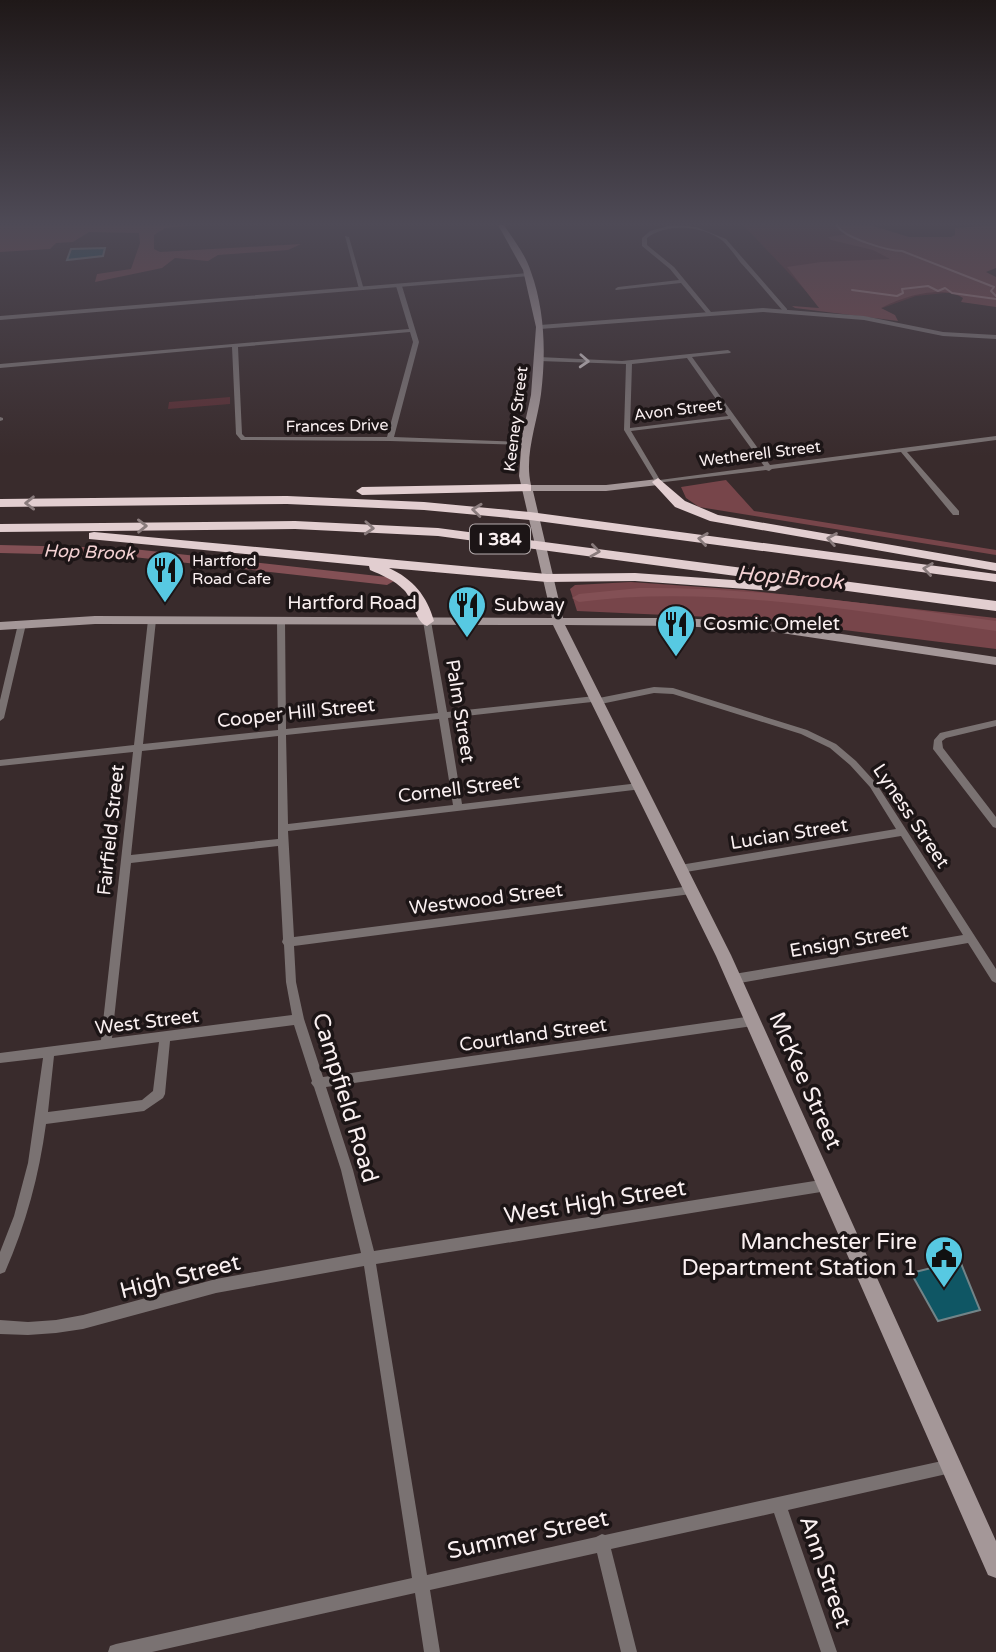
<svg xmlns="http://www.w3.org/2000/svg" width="996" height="1652" viewBox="0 0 996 1652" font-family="'Varela Round',sans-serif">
  <rect width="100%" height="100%" fill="#392b2c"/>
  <!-- green -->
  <path fill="#5a3035" d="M743 225H860L984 289 916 296 863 315 825 311Z
    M230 397V404L168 409 169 402Z"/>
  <!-- forest -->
  <path fill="#77454a" d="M0 225H200L165 228 154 235V249L160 252 301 244 288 250 218 255 208 261 175 258 162 268 95 282 97 274 131 269 140 243 139 233 89 232 73 242 56 243 50 249 0 252Z
    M833 225H870L909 237H951L955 235V228L996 225V268L986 272 996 277V307L961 302 963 298C942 284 901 297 881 308L895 315 898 321 795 308 792 306 819 308 787 267 821 262 890 259 873 250 831 240 828 237 848 234Z
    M726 480 754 511 996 550V555L699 507 686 498 681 487Z
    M631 582 744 590 996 618V649L755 619 577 611 570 589 575 585Z"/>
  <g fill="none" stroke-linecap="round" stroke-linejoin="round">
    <!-- stream -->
    <path stroke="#a78084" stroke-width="2" d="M837 225C843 238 889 251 902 251L994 287 991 291 996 296
      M852 290 897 296 903 293 902 289 928 286 938 291 945 288 952 293 996 299"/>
    <!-- river -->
    <path fill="#835055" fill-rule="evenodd" d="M0 545 124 548 387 577 394 581 387 585 124 556 0 553Z
      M639 588C759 587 878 605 996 621V631C864 612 712 584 579 602L572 598 579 594Z"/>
  </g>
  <!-- building -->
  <path fill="#0f5664" stroke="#728488" stroke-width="2" d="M105 248 103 256 67 260 71 249Z
    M960 1261 980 1310 938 1321 911 1273Z"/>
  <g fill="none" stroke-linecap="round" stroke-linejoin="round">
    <!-- minor -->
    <path fill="#7a7272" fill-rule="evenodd" d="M672 225 696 227 726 239 787 309V311H783C769 295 755 278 740 262 735 255 729 247 723 241 703 225 666 223 647 238V245L674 267 711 312V314H707L681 283 616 290 615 289 618 287 679 280 670 269 642 246V238L650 231Z
      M345 236 349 237 364 290 359 289Z
      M399 284 402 286 419 342 394 437 526 442 528 443V445L390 441 241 440 236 434 232 347 0 368V364L409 329 396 286ZM410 332 413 342 387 437H245L242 434 238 347Z
      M728 350 731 352 730 353 692 357 770 465 996 436V440L907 452 959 511V515H953L901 452 772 469 769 471 766 470 656 483 624 430 626 364 539 361 536 359 539 357 622 361ZM687 358 728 416 630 428 632 364ZM730 419 764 466 660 480 631 431Z
      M0 417 3 418V420L0 421Z
      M152 617 156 620 143 744 278 730 277 620 281 617 285 620 286 729 438 713 423 621 427 618 431 621 447 712 595 696 599 698 654 687 673 688 807 730 836 744 856 761 876 783 996 969V983L992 981 968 943 734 984 730 982 729 979 730 976 734 974 963 935 901 836 680 873 676 872 675 869 676 866 680 865 896 829 870 787 850 765 830 748 801 734 673 694 654 693 596 705 592 702 448 718 462 804 639 783 644 787 642 789 288 831 294 937 691 886 695 887 696 890 695 893 691 894 294 946 296 982 304 1019 323 1077 753 1016 757 1017 759 1021 757 1025 753 1026 326 1087 353 1170 374 1251 827 1179 831 1181 833 1185 831 1189 827 1191 376 1264 427 1575 596 1537 602 1534 605 1535 951 1459 956 1461 958 1466 956 1471 951 1473 788 1510 837 1652H821L774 1513 611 1549 637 1652H621L597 1553 430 1590 440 1652H424L415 1593 152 1652H108L110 1646 116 1644 412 1578 364 1266 216 1293 83 1329 56 1333 28 1335 0 1334V1320L28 1322 56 1320 83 1315 216 1279 361 1253 341 1170 314 1087 311 1083 312 1081 294 1025 170 1041 165 1094 163 1098 144 1111 46 1124C39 1176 26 1224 5 1272L0 1274V1252L14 1216 28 1163 43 1058 0 1063V1053L101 1040 133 752 0 766V760L134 745 148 620ZM439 719 453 805 288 824 286 735ZM278 736V839L131 855 142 751ZM278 846 283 939 282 942 284 945 286 982 292 1015 112 1038 131 863ZM159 1042 153 1091 142 1100 48 1112 54 1056Z
      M22 621 26 624 4 718 0 721V700L18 624Z
      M996 720V726L946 738 942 741 943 748 996 817V828L993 827 933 749 934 740 940 733Z"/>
    <!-- tertiary -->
    <path fill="#7a7272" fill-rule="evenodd" d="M528 273 530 274V276L0 320V316Z
      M763 308 864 316 943 332 996 335V339L943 336 864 320 763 312 540 329 536 327 540 325Z"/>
    <!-- secondary -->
    <path fill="#a49798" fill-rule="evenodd" d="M498 225H504C513 239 526 255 531 272 545 311 546 353 541 394 537 424 524 455 531 485H606L658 479 663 482 658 485 606 491H533L563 618H680L768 623 996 657V665L768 631 680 626 565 625 731 955 996 1541V1578L988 1575 716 956 553 625 95 624 0 630V622L95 616 552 618 519 476 522 436 531 395 536 327 523 270Z"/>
    <!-- motorway -->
    <path fill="#e2ced0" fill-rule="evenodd" d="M658 478 685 501 718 515 996 563V571L710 521 675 507 652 482Z
      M527 484 531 485V491L362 495 356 491 362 487Z
      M287 496 424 502 530 512 996 574V582L530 520 424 510 287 504 0 507V499Z
      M295 521 438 528 996 601V611L438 536 295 529 0 532V524Z
      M94 532 547 574 635 573 775 583 782 587 775 591 635 581 547 582 389 568C413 579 427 596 434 621L427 626C415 622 413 599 404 590 394 580 382 575 370 570L369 566 89 539V533Z"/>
  </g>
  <!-- one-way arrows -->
  <defs><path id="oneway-chevron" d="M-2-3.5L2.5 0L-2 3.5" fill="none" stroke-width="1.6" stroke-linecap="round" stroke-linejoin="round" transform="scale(1.75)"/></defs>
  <use stroke="#cdc4c5" href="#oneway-chevron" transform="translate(584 361) rotate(3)"/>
  <g stroke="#897b7c">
    <use href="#oneway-chevron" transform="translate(30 503) rotate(179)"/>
    <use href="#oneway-chevron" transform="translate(477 510) rotate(-174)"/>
    <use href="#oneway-chevron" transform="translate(142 526) rotate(-1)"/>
    <use href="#oneway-chevron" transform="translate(369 528) rotate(3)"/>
    <use href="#oneway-chevron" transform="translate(703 539) rotate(-172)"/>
    <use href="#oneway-chevron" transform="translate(832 539) rotate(-170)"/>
    <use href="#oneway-chevron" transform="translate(595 551) rotate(8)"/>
    <use href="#oneway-chevron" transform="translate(928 569) rotate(-172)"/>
  </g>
  <!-- sky -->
  <linearGradient id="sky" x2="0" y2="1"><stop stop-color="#1f1818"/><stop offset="0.49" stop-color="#4e4a56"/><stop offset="1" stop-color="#4e4a56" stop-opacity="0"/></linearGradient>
  <rect width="996" height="456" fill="url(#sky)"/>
  <!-- icons -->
  <defs>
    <symbol id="restaurant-pin" viewBox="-11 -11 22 30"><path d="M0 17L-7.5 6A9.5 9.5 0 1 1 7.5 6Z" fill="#57c9e2" stroke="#1c1516"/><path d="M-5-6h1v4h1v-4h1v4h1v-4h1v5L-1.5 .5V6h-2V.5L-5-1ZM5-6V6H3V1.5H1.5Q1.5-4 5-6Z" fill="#111"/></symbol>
    <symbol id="civic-pin" viewBox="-11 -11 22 30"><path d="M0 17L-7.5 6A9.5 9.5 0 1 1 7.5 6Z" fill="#57c9e2" stroke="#1c1516"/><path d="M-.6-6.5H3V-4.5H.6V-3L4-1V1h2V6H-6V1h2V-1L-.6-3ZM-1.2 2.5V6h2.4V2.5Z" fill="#111"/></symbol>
  </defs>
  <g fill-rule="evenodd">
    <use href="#restaurant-pin" x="143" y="548" width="44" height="60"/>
    <use href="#restaurant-pin" x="445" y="583" width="44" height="60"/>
    <use href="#restaurant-pin" x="654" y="602" width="44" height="60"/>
    <use href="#civic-pin" x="922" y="1233" width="44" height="60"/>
  </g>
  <g text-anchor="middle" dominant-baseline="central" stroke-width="7" stroke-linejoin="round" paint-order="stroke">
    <!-- far-street labels -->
    <g font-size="16" fill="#faf0f1" stroke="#1c1516">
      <text transform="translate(678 410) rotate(-7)">Avon Street</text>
      <text transform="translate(516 419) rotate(-83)">Keeney Street</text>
      <text transform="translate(337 426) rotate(-1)">Frances Drive</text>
      <text transform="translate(760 454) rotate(-7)">Wetherell Street</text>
    </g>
    <!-- far-poi labels -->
    <g font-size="16" fill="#faf0f1" stroke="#1c1516" text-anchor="start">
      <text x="192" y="561">Hartford<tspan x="192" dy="18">Road Cafe</tspan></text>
    </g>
    <!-- shield labels -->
    <rect fill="#1c1516" stroke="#b7aeaf" stroke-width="2" x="470" y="524.5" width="60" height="29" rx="5"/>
    <g font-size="18" font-weight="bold" fill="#faf0f1">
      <text x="500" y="539">I 384</text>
    </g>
    <!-- far-water labels -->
    <g font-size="18" font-style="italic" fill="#f4d1d3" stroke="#1c1516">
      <text transform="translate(89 552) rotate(2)">Hop Brook</text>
    </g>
    <!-- street labels -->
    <g font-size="19" fill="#faf0f1" stroke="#1c1516">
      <text x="352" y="603">Hartford Road</text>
      <text transform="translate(460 711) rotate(81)">Palm Street</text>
      <text transform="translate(296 713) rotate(-6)">Cooper Hill Street</text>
      <text transform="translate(459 789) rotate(-7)">Cornell Street</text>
      <text transform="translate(911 816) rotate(56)">Lyness Street</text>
      <text transform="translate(111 830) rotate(-84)">Fairfield Street</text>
      <text transform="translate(789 834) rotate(-9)">Lucian Street</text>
      <text transform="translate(486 899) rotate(-7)">Westwood Street</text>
      <text transform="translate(849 941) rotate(-10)">Ensign Street</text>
      <text transform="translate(147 1022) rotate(-7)">West Street</text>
      <text transform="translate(533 1035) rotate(-8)">Courtland Street</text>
    </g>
    <!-- poi labels -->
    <g font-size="19" fill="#faf0f1" stroke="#1c1516" text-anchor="start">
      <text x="494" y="605">Subway</text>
      <text x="703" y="624">Cosmic Omelet</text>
    </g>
    <!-- water labels -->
    <g font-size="21" font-style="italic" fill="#f4d1d3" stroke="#1c1516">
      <text transform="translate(790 578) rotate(5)">Hop Brook</text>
    </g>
    <!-- near-street labels -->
    <g font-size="23" fill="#faf0f1" stroke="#1c1516">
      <text transform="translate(805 1081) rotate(66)">McKee Street</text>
      <text transform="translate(345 1098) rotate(73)">Campfield Road</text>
      <text transform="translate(595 1202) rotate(-9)">West High Street</text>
      <text transform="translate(180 1277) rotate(-14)">High Street</text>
      <text transform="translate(528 1535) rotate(-12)">Summer Street</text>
      <text transform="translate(825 1572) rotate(71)">Ann Street</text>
    </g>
    <!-- near-poi labels -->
    <g font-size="23" fill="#faf0f1" stroke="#1c1516" text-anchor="end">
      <text x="917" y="1242">Manchester Fire<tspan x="917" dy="26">Department Station 1</tspan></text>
    </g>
  </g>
</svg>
